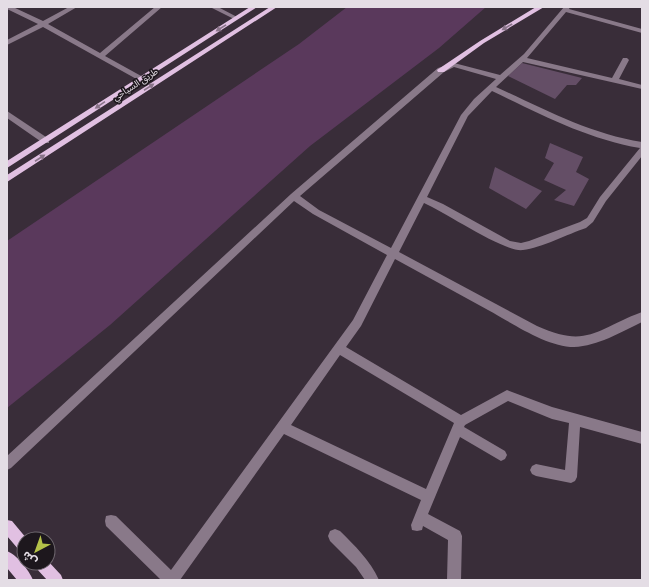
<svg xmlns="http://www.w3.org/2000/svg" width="649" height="587" viewBox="0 0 649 587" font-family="'Open Sans','Noto Sans Arabic',sans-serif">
  <rect width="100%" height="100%" fill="#392d39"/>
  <!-- green -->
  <path fill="#644e66" d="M522 63 582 78 576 85H567L555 99 508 76Z
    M550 143 583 157 576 172 589 179 574 206 554 200 566 190 544 180 554 163 545 158Z
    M495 167 542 191 526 209 489 188Z"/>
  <!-- water -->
  <path fill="#5a395c" d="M347 7H486L439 48 310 146 110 325 7 408V241L299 44Z"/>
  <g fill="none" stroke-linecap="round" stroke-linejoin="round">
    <!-- minor -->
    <path fill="#897989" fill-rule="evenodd" d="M7 7H13L43 21 69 7H77L48 24 100 53 155 7H162L105 56 143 77V81H140L43 27 7 45V40L38 24 7 9Z
      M210 7H218L239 18 234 19Z
      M564 7H570L569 9 642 29V33L566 12 527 58 612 78 623 58H627L629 60 619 79 642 85V89L523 62 496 87C544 109 590 134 642 142V156L606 201 593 222 586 228C568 234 541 248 523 250 505 253 445 212 424 203L399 252 537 326C588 349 596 329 642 312V322C621 332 598 346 574 347 547 347 512 323 488 310 457 293 426 276 395 259L361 326 346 347 461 415 507 390 552 407 642 432V444L580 427 577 477 575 481 571 483 536 476 532 474 530 470 532 466 536 464 565 470 569 423 552 419 508 401 465 425 464 427 505 451 507 455 505 459 501 461 460 437 428 514 460 531 462 536 461 580H447L448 540 423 526 422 530 417 531 412 530 411 525 421 500 284 434 180 580H161L106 526 105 521 106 516 111 515 116 516 171 570 353 320 387 255 313 214 294 201 11 468 7 470V456L291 194 438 68 454 63 500 75 524 54ZM454 67 496 79 474 99 461 115 391 248 319 210 300 196 444 72ZM492 91C540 114 587 139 640 148L600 197 587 218 580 222 529 241 521 243 510 241 443 204 427 197 468 116ZM340 355 454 423 426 489 291 425Z
      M7 111 49 139V143H43L7 118Z
      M335 529 340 531C355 546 370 560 379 580H365L356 567 330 541 328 536 330 531Z"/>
    <!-- major -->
    <path fill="#e1c0e2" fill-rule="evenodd" d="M250 7H257L7 168V161Z
      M270 7H277L7 182V175Z
      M536 7H544L484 43 444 72H438L437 70 480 41Z
      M7 520 12 521 27 539H24V552L19 550 7 536Z
      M7 551C17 555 29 570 33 580H17L7 568Z
      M48 561 61 575 63 580H47L36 568 34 563H48Z"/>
  </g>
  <!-- one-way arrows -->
  <defs><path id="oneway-solid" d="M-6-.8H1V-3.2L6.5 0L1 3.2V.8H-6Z"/></defs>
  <g fill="#897489">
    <use href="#oneway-solid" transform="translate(507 27) rotate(150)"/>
    <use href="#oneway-solid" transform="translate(221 28) rotate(148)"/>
    <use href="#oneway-solid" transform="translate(149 87) rotate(-33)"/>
    <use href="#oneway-solid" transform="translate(100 105) rotate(146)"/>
    <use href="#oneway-solid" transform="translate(40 158) rotate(-33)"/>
  </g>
  <g text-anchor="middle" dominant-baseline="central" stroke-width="3.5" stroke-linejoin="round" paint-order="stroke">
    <!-- far-street labels -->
    <g font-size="9" fill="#e4dde5" stroke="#1d171d">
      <text transform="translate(135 84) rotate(-33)">طريق السياحي</text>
    </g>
  </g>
  <!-- border -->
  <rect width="649" height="587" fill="none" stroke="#e4dde5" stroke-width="16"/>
  <!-- north arrow -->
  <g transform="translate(36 551) rotate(221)"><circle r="19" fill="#1d171d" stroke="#6d666d"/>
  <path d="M0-3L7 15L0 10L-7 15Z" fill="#b5c249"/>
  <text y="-6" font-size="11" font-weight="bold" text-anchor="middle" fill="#e4dde5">ش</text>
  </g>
</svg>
